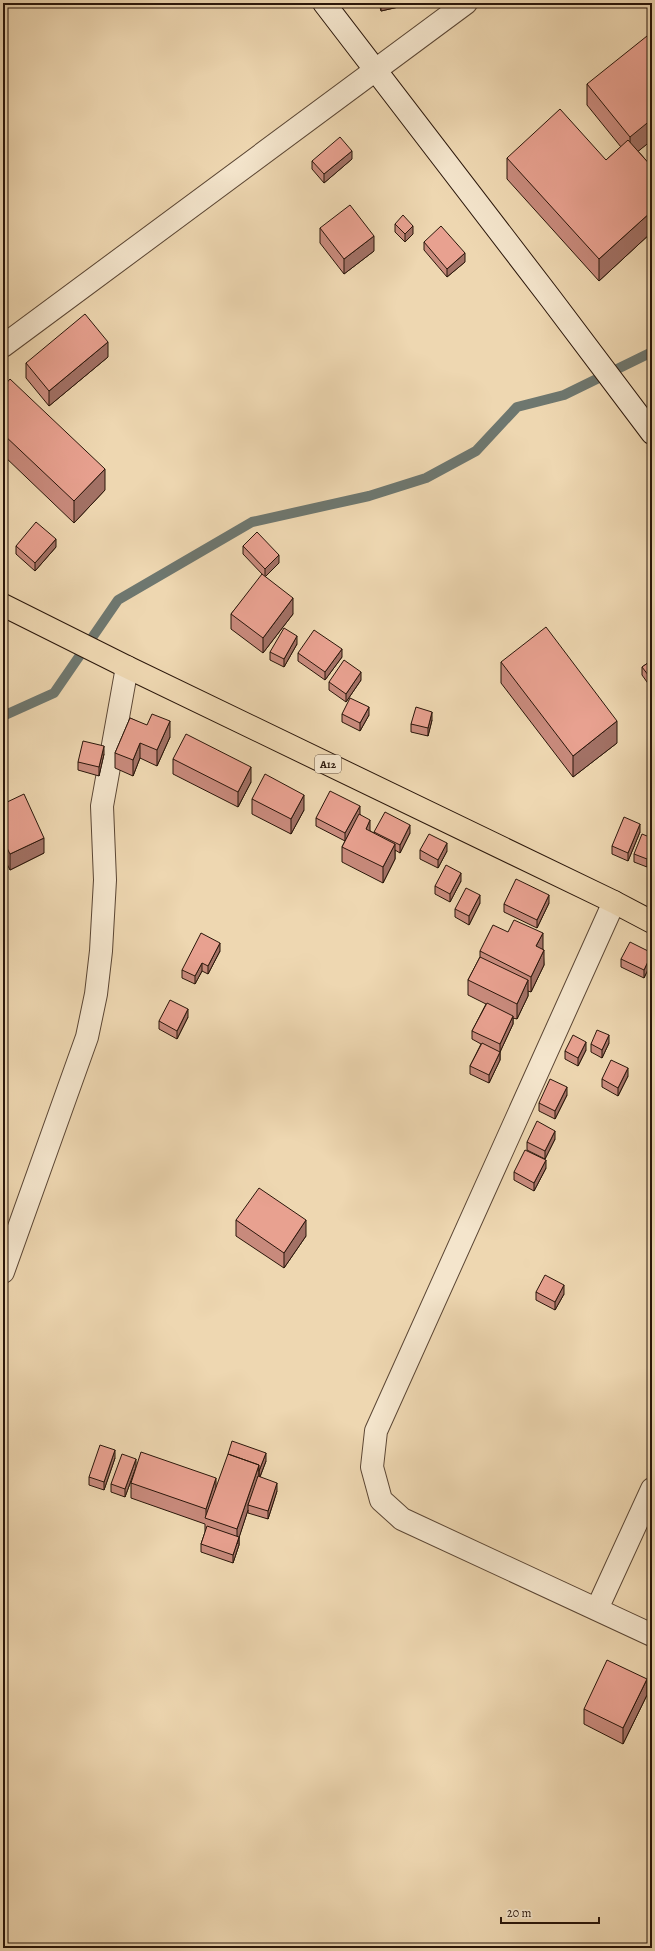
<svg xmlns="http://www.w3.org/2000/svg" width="655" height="1951" viewBox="0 0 655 1951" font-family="Alegreya,serif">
  <rect width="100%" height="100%" fill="#eed7b1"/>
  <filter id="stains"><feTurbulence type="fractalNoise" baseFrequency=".005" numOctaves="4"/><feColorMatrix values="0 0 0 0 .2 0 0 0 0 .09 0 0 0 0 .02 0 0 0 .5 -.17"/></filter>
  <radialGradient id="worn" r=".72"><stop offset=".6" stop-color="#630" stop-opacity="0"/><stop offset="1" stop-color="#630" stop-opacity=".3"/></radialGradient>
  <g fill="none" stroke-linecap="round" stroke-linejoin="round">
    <!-- stream -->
    <path stroke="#6e776f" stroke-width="10" d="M3 716 54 693 118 600 252 522 369 496 426 478 476 451 517 407 564 395 652 352"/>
    <defs>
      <path id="street" d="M3 346 466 3
        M614 902 376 1431 372 1467 381 1500 402 1519 652 1635
        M3 1272 87 1037 96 994 101 951 105 880 102 806 127 667
        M597 1609 652 1489"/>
      <path id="secondary" d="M324 3 551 299 652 433"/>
      <path id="primary" d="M3 605 127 667 614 902 652 922"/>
    </defs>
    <!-- street casing -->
    <use href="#street" stroke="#5b4634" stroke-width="24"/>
    <!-- secondary casing -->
    <use href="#secondary" stroke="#2a160a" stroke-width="24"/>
    <!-- primary casing -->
    <use href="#primary" stroke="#2a160a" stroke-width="24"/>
    <!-- street -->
    <use href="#street" stroke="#f4e5cc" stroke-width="22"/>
    <!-- secondary -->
    <use href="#secondary" stroke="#f4e5cc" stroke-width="22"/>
    <!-- primary -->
    <use href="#primary" stroke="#eed7b1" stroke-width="22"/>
  </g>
  <!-- wall -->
  <path fill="#c88a7c" stroke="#2a160a" d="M379 3H407V5L381 11Z
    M587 84 652 140 638 151 652 167V232L599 281 507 179V158L606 160 621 147 587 105Z
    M352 159 324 183 312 169V161Z
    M395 224 413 234 405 242 395 232Z
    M320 228 374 251 344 274 320 243Z
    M424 242 465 262 447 277 424 250Z
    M108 357 49 406 26 378V363Z
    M3 387 105 490 74 523 3 455Z
    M16 546 56 547 35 571 16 554Z
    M243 546 279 563 265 576 293 614 263 653 231 629V614L263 575 243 554Z
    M297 644 284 667 270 660V652Z
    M298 653 342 657 325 680 298 661Z
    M652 660V689L642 675V667Z
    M501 662 617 743 573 777 501 683Z
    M361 680 346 702 329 690V682Z
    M342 714 369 715 360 731 342 722Z
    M130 718 170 737 157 766 140 758 133 776 115 768V753Z
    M432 720 428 736 411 732V724Z
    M104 754 99 776 78 770V762Z
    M173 759 251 782 238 807 173 774Z
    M252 799 304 810 291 834 252 814Z
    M3 804 44 853 10 870 3 856Z
    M360 814 370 831 374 833V832L410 833 400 853 395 850V859L383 883 342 862V847L345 841 316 826V818Z
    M640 832 628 861 612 854V846Z
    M652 838V854L647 867 634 862V854Z
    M420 850 447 851 438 868 420 859Z
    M461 881 450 902 435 894V886Z
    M480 903 469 925 455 917V909Z
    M549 903 537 928 504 912V904Z
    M543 949 544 965 531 992 528 991V996L517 1019 513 1018V1024L500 1052V1060L489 1083 470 1074V1066L481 1044 472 1039V1031L486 1004 468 995V980L480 957V951Z
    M220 951 208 974 202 971 195 984 182 978V970Z
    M621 959 652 961 644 978 621 967Z
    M652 964V980H651Z
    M188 1017 177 1039 159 1029V1021Z
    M609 1043 602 1058 591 1052V1044Z
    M586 1050 578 1066 565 1059V1051Z
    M628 1076 618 1096 602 1087V1079Z
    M567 1095 555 1119 539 1111V1103Z
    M555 1139 545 1159 527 1150V1142Z
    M546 1168 534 1191 514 1180V1172Z
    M236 1220 306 1236 284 1268 236 1236Z
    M536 1292 564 1294 555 1310 536 1300Z
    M115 1458 104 1490 89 1485V1477Z
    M266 1461 260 1477 277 1491 268 1519 248 1513V1510L239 1537V1545L233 1563 201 1552V1544L205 1532V1524L131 1498V1483L216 1487Z
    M136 1467 125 1497 111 1492V1484Z
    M647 1695 623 1744 584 1724V1709Z"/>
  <!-- shaded-wall -->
  <path fill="#a27165" stroke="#2a160a" d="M381 3H407V5L381 11Z
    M652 101V140L630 158V137L650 103Z
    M352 151V159L324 183V174Z
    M652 211V232L599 281V259Z
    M413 226V234L405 242V234Z
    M374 236V251L344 274V259Z
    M465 253V262L447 277V269Z
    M108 342V357L49 406V391Z
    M105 469V490L74 523V501Z
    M56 539V547L35 571V563Z
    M279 555V563L265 577V569Z
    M293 598V614L263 653V638Z
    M297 636V644L284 667V659Z
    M342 649V657L325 680V672Z
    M361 672V680L346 702V694Z
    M369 707V715L360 731V723Z
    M432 712V720L428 736V728Z
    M170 721V737L157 766V750Z
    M617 721V743L573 777V756Z
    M140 743V758L133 776V760Z
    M104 746V754L99 776V767Z
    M251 767V782L238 807V792Z
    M304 795V810L291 834V819Z
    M360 806V815L345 841V833Z
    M370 820V835L366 829Z
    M640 824V832L628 861V853Z
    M410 825V833L400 853V845Z
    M44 838V853L10 870V854Z
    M447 843V851L438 868V860Z
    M395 844V859L383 883V867Z
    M652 846V854L647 867V859Z
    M461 873V881L450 902V894Z
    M480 895V903L469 925V916Z
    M549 895V903L537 928V920Z
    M543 933V949L536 962V946Z
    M220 943V951L208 974V966Z
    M544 950V965L531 992V977Z
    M652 953V961L644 978V970Z
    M202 963V971L195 984V976Z
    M528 980V996L517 1019V1004Z
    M188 1009V1017L177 1039V1031Z
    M513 1016V1024L500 1052V1044Z
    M609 1035V1043L602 1058V1050Z
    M586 1042V1050L578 1066V1058Z
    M500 1052V1060L489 1083V1075Z
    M628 1068V1076L618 1096V1088Z
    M567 1087V1095L555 1119V1111Z
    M555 1131V1139L545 1159V1151Z
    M546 1160V1168L534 1191V1183Z
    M306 1220V1236L284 1268V1253Z
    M564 1285V1294L555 1310V1302Z
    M115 1450V1458L104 1490V1482Z
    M266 1453V1461L259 1479V1471Z
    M136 1459V1467L125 1497V1489Z
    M259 1465V1480L248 1505V1510L237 1544V1529Z
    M216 1478V1493L206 1518V1509Z
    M277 1483V1491L268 1519V1511Z
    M239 1537V1545L233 1563V1555Z
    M647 1679V1695L623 1744V1728Z"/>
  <!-- building -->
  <path fill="#e8a190" stroke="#2a160a" d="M652 32V101L650 103 652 105V119L630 137 587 84Z
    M560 109 606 160 628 140 652 167V211L599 259 507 158Z
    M340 137 352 151 324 174 312 161Z
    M350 205 374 236 344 259 320 228Z
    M403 215 413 226 405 234 395 224Z
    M441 226 465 253 447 269 424 242Z
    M85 314 108 342 49 391 26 363Z
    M10 379 105 469 74 501 3 434V387Z
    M36 522 56 539 35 563 16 546Z
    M257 532 279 555 265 569 243 546Z
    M262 574 293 598 263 638 231 614Z
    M546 627 617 721 573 756 501 662Z
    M284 628 297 636 284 659 270 652Z
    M314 630 342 649 325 672 298 653Z
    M344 660 361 672 346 694 329 682Z
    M652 660V680L642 667Z
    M350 698 369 707 360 723 342 714Z
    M416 707 432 712 428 728 411 724Z
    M152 714 170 721 157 750 140 743 133 760 115 753 130 718 147 725Z
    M186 734 251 767 238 792 173 759Z
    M83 741 104 746 99 767 78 762Z
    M265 774 304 795 291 819 252 799Z
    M330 791 360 806 345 833 316 818Z
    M24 794 44 838 10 854 3 840V804Z
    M385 812 410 825 400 845 374 832Z
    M359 814 370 820 366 829 395 844 383 867 342 847Z
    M624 817 640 824 628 853 612 846Z
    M429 834 447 843 438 860 420 850Z
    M642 834 652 838V846L647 859 634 854Z
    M446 865 461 873 450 894 435 886Z
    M516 879 549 895 537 920 504 904Z
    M466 888 480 895 469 916 455 909Z
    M514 920 543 933 536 946 544 950 531 977 480 951 493 925 508 932Z
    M201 933 220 943 208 966 202 963 195 976 182 970Z
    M630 942 652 953 644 970 621 959Z
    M480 957 528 980 517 1004 468 980Z
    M170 1000 188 1009 177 1031 159 1021Z
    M487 1003 513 1016 500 1044 472 1031Z
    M597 1030 609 1035 602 1050 591 1044Z
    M573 1035 586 1042 578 1058 565 1051Z
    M482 1043 500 1052 489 1075 470 1066Z
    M611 1060 628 1068 618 1088 602 1079Z
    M550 1079 567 1087 555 1111 539 1103Z
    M537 1121 555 1131 545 1151 527 1142Z
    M525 1150 546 1160 534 1183 514 1172Z
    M259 1188 306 1220 284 1253 236 1220Z
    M545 1275 564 1285 555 1302 536 1292Z
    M232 1441 266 1453 259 1471V1465L228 1454Z
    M100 1445 115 1450 104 1482 89 1477Z
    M141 1452 216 1478 206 1509 131 1483Z
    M122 1454 136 1459 125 1489 111 1484Z
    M228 1454 259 1465 237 1529 205 1518Z
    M258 1476 277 1483 268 1511 248 1505Z
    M207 1526 239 1537 233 1555 201 1544Z
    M607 1660 647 1679 623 1728 584 1709Z"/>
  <g text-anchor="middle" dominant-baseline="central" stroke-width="3.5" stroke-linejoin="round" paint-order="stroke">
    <!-- shield labels -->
    <rect fill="#f4e5cc" stroke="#675444" stroke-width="1" x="315" y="755" width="26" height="18" rx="3"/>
    <g font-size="11" font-weight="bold" fill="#2a160a">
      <text x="328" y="764">A12</text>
    </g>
  </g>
  <!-- margin -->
  <rect width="655" height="1951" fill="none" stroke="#eed7b1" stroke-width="16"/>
  <rect x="4" y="4" width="647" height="1943" fill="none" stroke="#2a160a" stroke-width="2"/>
  <rect x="8" y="8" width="639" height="1935" fill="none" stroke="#2a160a"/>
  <!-- scale -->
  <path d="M501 1917v6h98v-6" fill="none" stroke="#2a160a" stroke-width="2"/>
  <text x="507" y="1917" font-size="12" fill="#2a160a" stroke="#f4e5cc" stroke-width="3" paint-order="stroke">20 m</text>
  <rect width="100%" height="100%" filter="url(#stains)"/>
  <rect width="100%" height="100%" fill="url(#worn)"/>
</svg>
